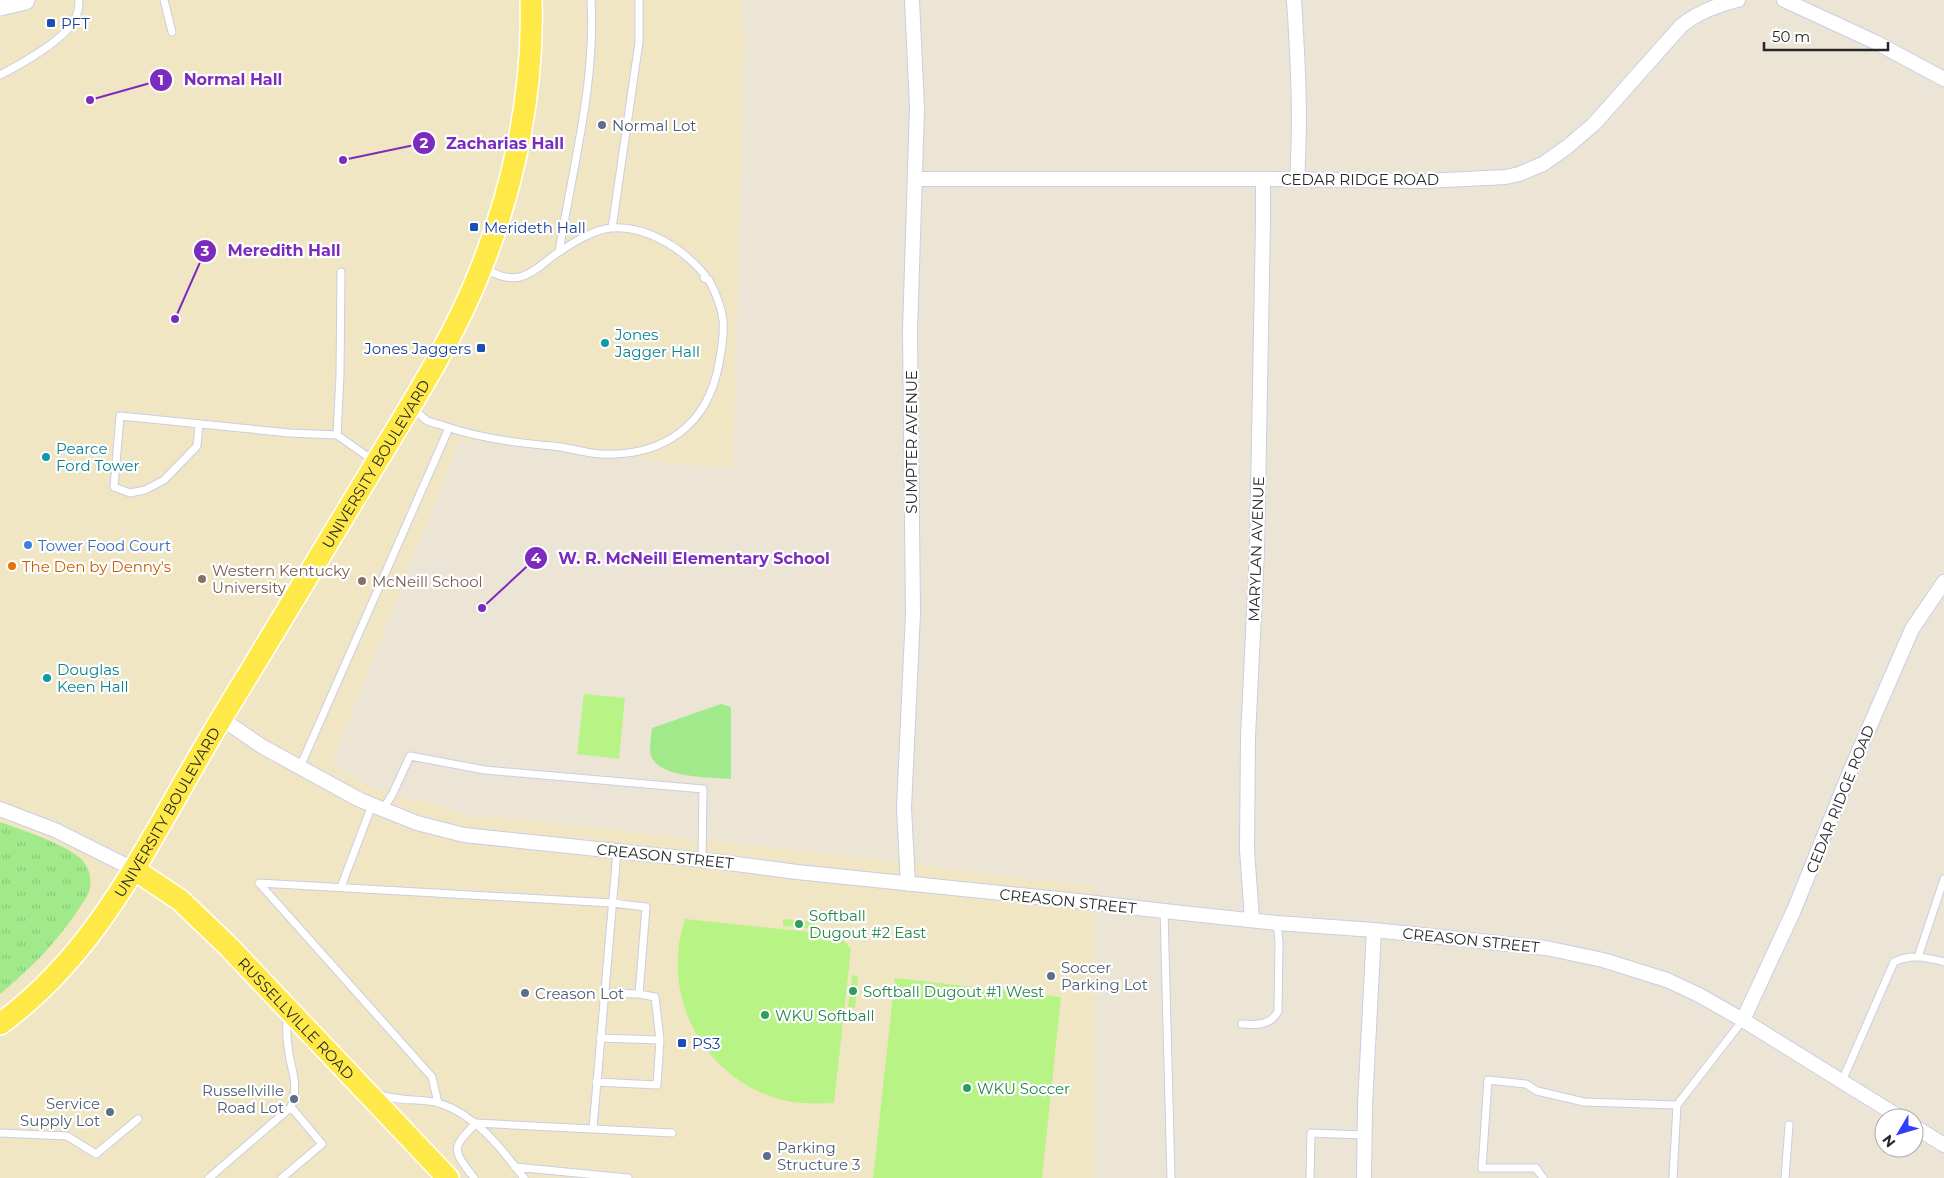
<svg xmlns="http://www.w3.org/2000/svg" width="1944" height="1178" viewBox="0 0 1944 1178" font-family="Montserrat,sans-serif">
  <defs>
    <pattern id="grass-tufts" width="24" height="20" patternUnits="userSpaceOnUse" patternTransform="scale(1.25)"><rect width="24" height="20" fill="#a1ea8b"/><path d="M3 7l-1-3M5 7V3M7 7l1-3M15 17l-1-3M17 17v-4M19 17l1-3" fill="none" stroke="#8bc978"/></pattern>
  </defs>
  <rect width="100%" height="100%" fill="#ece5d6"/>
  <!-- education -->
  <path fill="#f0e6c3" d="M0 0H741L745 32 733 469 459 441 332 764 367 785 392 795 430 802 470 817 520 819 899 862 1095 887V1178H0Z"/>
  <!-- grass -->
  <path fill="url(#grass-tufts)" d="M0 822C20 829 71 846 83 861 90 869 93 883 88 894 85 900 80 907 76 913 55 944 29 970 0 994Z"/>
  <!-- park -->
  <path fill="#a1ea8b" d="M721 704 731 707V779C711 777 654 779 650 752 650 745 651 736 652 728Z"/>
  <!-- pitch -->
  <path fill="#b8f385" d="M584 694 625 698 619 759 577 754Z
    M685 919 839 935 851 949 834 1103C812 1104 790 1104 770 1096 698 1070 661 991 685 919Z
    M783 919 815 922 814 929 783 926Z
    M852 975 858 976 855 1008 848 1007Z
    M895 978 1061 997 1042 1178H873Z"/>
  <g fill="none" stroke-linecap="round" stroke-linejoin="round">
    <defs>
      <path id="lane" d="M164 0 172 32
        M0 75C20 65 66 39 75 19 78 13 79 6 79 0
        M612 228 639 42V0
        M559 252C572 170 596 83 591 0
        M412 407C416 411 421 416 426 420 431 423 438 424 444 426 478 438 516 443 552 446 568 447 584 453 600 454 663 457 708 426 719 363 726 327 726 313 709 280L704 278 705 275C683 249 647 225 611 228 593 230 574 242 559 252 546 260 535 273 520 277 506 280 496 274 484 269
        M199 424 197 446 164 480 145 490 130 493 114 487 120 416 290 433 337 435 374 461
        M337 435 340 375 341 272
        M300 767 449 428
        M383 809 392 795 410 756 485 770 703 789 702 860
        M341 887 372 805
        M1164 911 1171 1178
        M1918 957 1944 879
        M1242 1024C1256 1025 1271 1026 1278 1011L1279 942 1277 923
        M600 1038 660 1040
        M1842 1081 1894 962C1911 954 1926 957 1944 962
        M596 1082 657 1085 660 1040 655 997 639 994 604 993
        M378 1094C397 1102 419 1098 439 1103 476 1115 501 1148 524 1178
        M438 1103 432 1077 259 883 612 903 646 907 639 994
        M593 1128 617 852
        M0 1133 67 1136 96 1154 138 1119
        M515 1167 628 1178
        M209 1178 291 1107C300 1082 290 1070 288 1046 286 1036 287 1025 287 1015
        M282 1178 322 1144 291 1107
        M474 1178C452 1149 451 1149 476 1123L672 1133
        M1310 1178 1311 1133 1364 1135
        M1543 1178 1536 1168H1482L1488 1080 1526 1084 1537 1091 1584 1102 1677 1105
        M1673 1178 1677 1105 1743 1020
        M1785 1178 1789 1125"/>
      <path id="street" d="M1294 0C1298 61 1301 118 1297 179
        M1784 0 1875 42 1944 79
        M915 179H1263L1425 181 1506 177 1519 174 1543 164 1567 147 1594 124 1681 26C1698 12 1717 5 1738 0
        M222 719 263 747 360 800 417 823 464 835 721 862 797 872 1078 901 1164 911 1277 923 1374 930 1546 948 1603 960 1667 980 1699 995 1743 1020 1901 1118
        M0 809 55 830 135 870
        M908 884 904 808 913 613 910 331 917 108 912 0
        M1252 919 1247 850 1248 737 1257 551 1263 220V179
        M1743 1020 1794 910 1849 774 1912 629 1944 582
        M1914 1126 1944 1145
        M1364 1178 1365 1105 1374 930"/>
      <path id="secondary" d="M0 6 25 0"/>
      <g id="primary">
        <path id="s1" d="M135 870 180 900 229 947 448 1178"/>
        <path id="s2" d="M0 1024C82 964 127 883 176 797 199 756 223 715 248 675 289 608 329 540 370 473 409 408 452 342 480 271 514 187 534 91 531 0"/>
      </g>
    </defs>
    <!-- lane casing -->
    <use href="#lane" stroke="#cbcde2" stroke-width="9"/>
    <!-- street casing -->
    <use href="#street" stroke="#cbcde2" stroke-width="16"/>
    <!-- secondary casing -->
    <use href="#secondary" stroke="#cbcde2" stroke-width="21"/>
    <!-- primary casing -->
    <use href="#primary" stroke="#fff" stroke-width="24"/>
    <!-- lane -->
    <use href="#lane" stroke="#fff" stroke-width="7"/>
    <!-- street -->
    <use href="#street" stroke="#fff" stroke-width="14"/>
    <!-- secondary -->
    <use href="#secondary" stroke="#fff" stroke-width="19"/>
    <!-- primary -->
    <use href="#primary" stroke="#ffe948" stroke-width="21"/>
  </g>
  <!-- markers -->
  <g fill="#1a4fb4" stroke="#fff" stroke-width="2">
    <rect x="46" y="18" width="10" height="10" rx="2.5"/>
    <rect x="469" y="222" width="10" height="10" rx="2.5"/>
    <rect x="476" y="343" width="10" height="10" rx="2.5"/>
    <rect x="677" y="1038" width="10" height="10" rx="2.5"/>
  </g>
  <g fill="#5c6f8a" stroke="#fff" stroke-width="2">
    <circle cx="602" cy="125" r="5"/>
    <circle cx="1051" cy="976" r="5"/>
    <circle cx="525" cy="993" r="5"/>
    <circle cx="294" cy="1099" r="5"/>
    <circle cx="110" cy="1112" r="5"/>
    <circle cx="767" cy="1156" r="5"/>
  </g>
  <g fill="#0f9aa8" stroke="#fff" stroke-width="2">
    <circle cx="605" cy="343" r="5"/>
    <circle cx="46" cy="457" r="5"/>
    <circle cx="47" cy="678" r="5"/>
  </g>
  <circle fill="#3f7fe0" stroke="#fff" stroke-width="2" cx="28" cy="545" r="5"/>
  <circle fill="#e8710a" stroke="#fff" stroke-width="2" cx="12" cy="566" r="5"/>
  <g fill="#8d6e63" stroke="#fff" stroke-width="2">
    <circle cx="202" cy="579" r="5"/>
    <circle cx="362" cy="581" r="5"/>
  </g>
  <g fill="#2e9e5b" stroke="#fff" stroke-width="2">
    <circle cx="799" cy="924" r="5"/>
    <circle cx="853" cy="991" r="5"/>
    <circle cx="765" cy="1015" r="5"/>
    <circle cx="967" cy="1088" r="5"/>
  </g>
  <g text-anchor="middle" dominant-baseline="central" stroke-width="4.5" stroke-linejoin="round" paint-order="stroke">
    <!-- transit labels -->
    <g font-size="15" fill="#164399" stroke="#fff" text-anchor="start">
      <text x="61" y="23">PFT</text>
      <text x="484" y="227">Merideth Hall</text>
      <text x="471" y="348" text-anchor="end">Jones Jaggers</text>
      <text x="692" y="1043">PS3</text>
    </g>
    <!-- service labels -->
    <g font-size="15" fill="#4e5e75" stroke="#fff" text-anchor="start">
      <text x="612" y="125">Normal Lot</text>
      <text x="1061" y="967">Soccer<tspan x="1061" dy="17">Parking Lot</tspan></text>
      <text x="535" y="993">Creason Lot</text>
      <text x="284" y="1090" text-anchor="end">Russellville<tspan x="284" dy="17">Road Lot</tspan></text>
      <text x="100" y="1103" text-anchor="end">Service<tspan x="100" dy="17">Supply Lot</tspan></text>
      <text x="777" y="1147">Parking<tspan x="777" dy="17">Structure 3</tspan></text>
    </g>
    <!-- street labels -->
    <g font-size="15" fill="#272727" stroke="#fff">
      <text x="1360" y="179">CEDAR RIDGE ROAD</text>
      <text transform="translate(911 442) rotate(-90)">SUMPTER AVENUE</text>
      <text stroke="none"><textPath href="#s2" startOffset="678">UNIVERSITY BOULEVARD</textPath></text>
      <text transform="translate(1256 549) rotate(-88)">MARYLAN AVENUE</text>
      <text transform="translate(1840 799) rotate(-68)">CEDAR RIDGE ROAD</text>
      <text stroke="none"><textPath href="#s2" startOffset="272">UNIVERSITY BOULEVARD</textPath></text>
      <text transform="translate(665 856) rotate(6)">CREASON STREET</text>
      <text transform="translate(1068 901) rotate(6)">CREASON STREET</text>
      <text transform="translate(1471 940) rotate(6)">CREASON STREET</text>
      <text stroke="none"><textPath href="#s1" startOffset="220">RUSSELLVILLE ROAD</textPath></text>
    </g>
    <!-- culture labels -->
    <g font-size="15" fill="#0d838f" stroke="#fff" text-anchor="start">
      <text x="615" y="334">Jones<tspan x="615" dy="17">Jagger Hall</tspan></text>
      <text x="56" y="448">Pearce<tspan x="56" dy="17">Ford Tower</tspan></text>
      <text x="57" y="669">Douglas<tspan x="57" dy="17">Keen Hall</tspan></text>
    </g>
    <!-- shop labels -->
    <g font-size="15" fill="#366cbe" stroke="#fff" text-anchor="start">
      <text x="38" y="545">Tower Food Court</text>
    </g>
    <!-- food labels -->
    <g font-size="15" fill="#c56008" stroke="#fff" text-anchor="start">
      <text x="22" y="566">The Den by Denny's</text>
    </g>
    <!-- education labels -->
    <g font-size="15" fill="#785e54" stroke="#fff" text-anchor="start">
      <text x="212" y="570">Western Kentucky<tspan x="212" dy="17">University</tspan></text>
      <text x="372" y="581">McNeill School</text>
    </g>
    <!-- leisure labels -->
    <g font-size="15" fill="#27864d" stroke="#fff" text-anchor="start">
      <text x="809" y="915">Softball<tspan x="809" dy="17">Dugout #2 East</tspan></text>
      <text x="863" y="991">Softball Dugout #1 West</text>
      <text x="775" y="1015">WKU Softball</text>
      <text x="977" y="1088">WKU Soccer</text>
    </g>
  </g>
  <!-- callouts -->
  <path fill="none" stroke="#7b2cbf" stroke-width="2" d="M90 100L161 80M343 160L424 143M175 319L205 251M482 608L536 558"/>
  <g fill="#7b2cbf" stroke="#fff" stroke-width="2">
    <circle cx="90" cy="100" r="5"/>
    <circle cx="343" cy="160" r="5"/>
    <circle cx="175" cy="319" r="5"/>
    <circle cx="482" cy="608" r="5"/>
    <circle cx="161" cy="80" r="12"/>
    <circle cx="424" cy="143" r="12"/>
    <circle cx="205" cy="251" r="12"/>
    <circle cx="536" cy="558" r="12"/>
  </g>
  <g font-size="15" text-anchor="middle" font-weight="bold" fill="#fff">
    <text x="161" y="85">1</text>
    <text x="424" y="148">2</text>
    <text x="205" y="256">3</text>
    <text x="536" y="563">4</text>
  </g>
  <g font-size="16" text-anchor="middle" font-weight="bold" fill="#7b2cbf" stroke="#fff" stroke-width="4.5" stroke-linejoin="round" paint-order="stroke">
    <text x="233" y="85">Normal Hall</text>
    <text x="505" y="149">Zacharias Hall</text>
    <text x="284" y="256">Meredith Hall</text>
    <text x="694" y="564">W. R. McNeill Elementary School</text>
  </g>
  <!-- north arrow -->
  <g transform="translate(1899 1133) rotate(232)"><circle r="24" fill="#ffffff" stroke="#a9a9a9"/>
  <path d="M0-4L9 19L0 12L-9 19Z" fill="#303fff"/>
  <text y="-8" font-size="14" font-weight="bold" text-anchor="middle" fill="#272727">N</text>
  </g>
  <!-- scale -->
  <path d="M1764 42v8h124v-8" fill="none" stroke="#272727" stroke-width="2.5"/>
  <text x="1772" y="42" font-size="15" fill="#272727" stroke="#ffffff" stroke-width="4" paint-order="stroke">50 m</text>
</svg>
